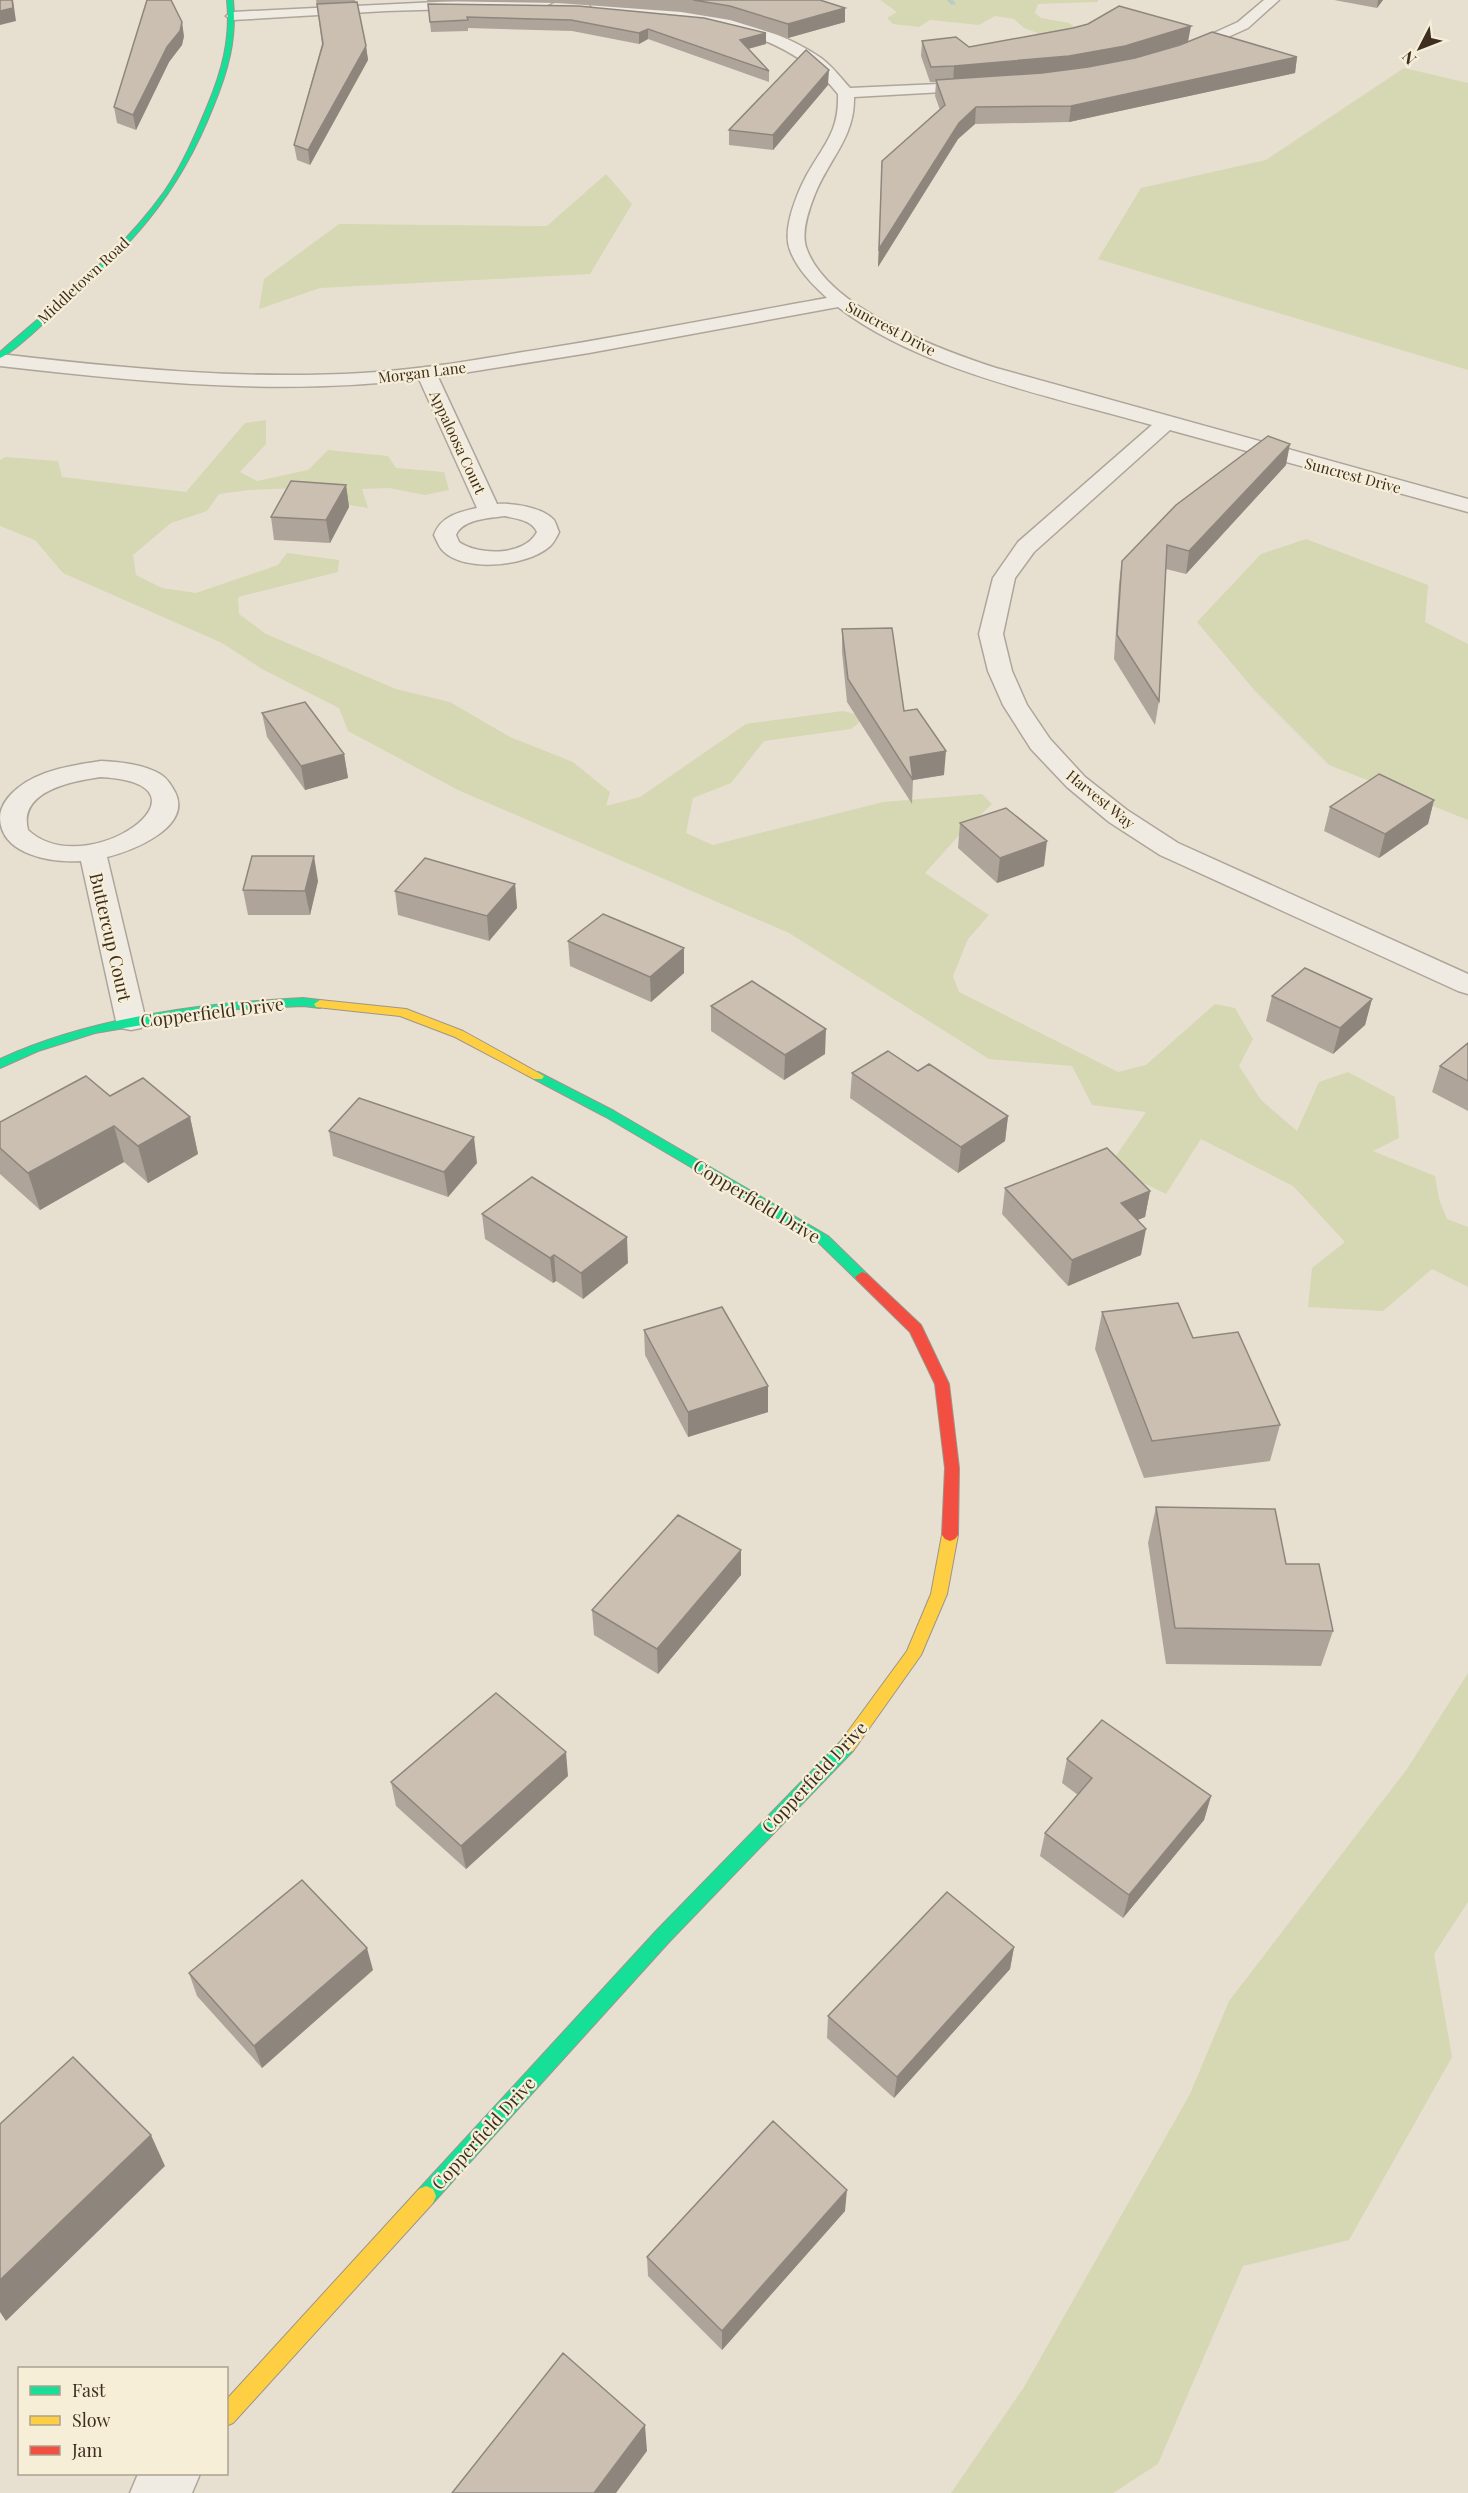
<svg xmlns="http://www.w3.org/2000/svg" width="1468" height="2493" viewBox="0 0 1468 2493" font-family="'Playfair Display',serif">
  <rect width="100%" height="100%" fill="#e7e0d1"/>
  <!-- green -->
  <path fill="#d6d7b3" d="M880 0H1098V2L1038 4 1035 13 1041 18 1069 23 1082 32 1045 36 1024 28 1014 19 995 16 979 25 930 20 919 27 893 24 887 18 897 12Z
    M1404 68 1468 83V370L1098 259 1141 188 1266 160Z
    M606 174 632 204 590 274 320 288 259 309 264 279 339 224 547 226Z
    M266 420V444L240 472 257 481 308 470 328 450 388 456 396 468 444 472 449 490 425 495 389 488 362 489 368 508 330 502 299 488 250 490 219 494 207 511 171 523 133 555 136 575 162 588 196 593 278 565 287 553 339 560 338 572 238 597 239 614 266 634 396 689 450 702 510 737 573 762 610 792 606 806 640 797 746 724 843 711 866 717 851 729 764 741 731 783 693 798 686 833 713 845 883 802 982 794 992 804 964 830 925 873 989 915 968 939 953 976 959 992 1118 1072 1146 1065 1215 1004 1235 1008 1253 1039 1239 1066 1261 1100 1297 1131 1319 1082 1348 1072 1395 1097 1399 1138 1373 1151 1435 1176 1439 1199 1447 1219 1468 1227V1287L1432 1269 1383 1311 1308 1307 1312 1268 1345 1242 1293 1186 1201 1139 1166 1194 1109 1166 1146 1112 1092 1105 1072 1066 989 1059 789 933 458 790 348 731 339 708 262 669 222 643 63 573 35 540 0 526V460L5 457 58 461 62 477 186 492 245 423Z
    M1306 539 1428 585 1425 622 1468 644V820L1329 765 1255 691 1197 622 1261 554Z
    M1468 1673V1902L1434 1954 1452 2057 1349 2240 1243 2266 1158 2464 1113 2493H951L1024 2387 1190 2094 1229 2001 1407 1769Z"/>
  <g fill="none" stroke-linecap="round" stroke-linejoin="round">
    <!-- stream -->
    <path fill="#bcccc2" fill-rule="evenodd" d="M947 0H953L956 4 951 5Z"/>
    <defs>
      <path id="street" d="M478 0H551L553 2 546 6 386 11 233 20 226 16 233 12Z
        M598 0C670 7 761 16 821 58 832 66 841 78 850 88L984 82 987 85 984 88 979 90 854 97C855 137 829 159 815 194 809 209 801 231 806 247 826 308 941 350 996 368L1468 499V512L1170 430 1034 552 1015 578 1003 634 1012 671 1027 705 1050 739 1085 777 1127 810 1178 843 1468 974V994L1458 991 1160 855 1109 822 1067 787 1031 749 1003 705 988 671 979 634 993 578 1018 542 1152 425C1053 397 919 370 838 307L589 353 438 377 497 504C513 503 541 507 553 519 556 522 557 528 559 532 556 538 554 543 549 547 527 566 465 573 443 551 439 547 437 541 434 535 441 516 459 512 477 508L419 379C280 396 139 382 0 366V354C120 368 241 380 362 373 416 370 470 361 523 352 625 336 726 316 827 298 812 284 797 269 790 250 781 228 800 185 812 166 829 139 839 126 838 94 793 37 720 24 652 14 632 12 611 12 592 7L590 4 592 1ZM505 516C517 519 532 520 537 532 525 556 479 556 459 542L456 535C462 519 490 518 505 516Z
        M1264 0H1279L1248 28 1186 56 1181 57 1174 53 1176 50 1238 22Z
        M101 761C120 762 143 764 160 774 167 778 171 785 175 792 193 827 132 851 107 857L146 1021 141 1028 131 1030 121 1028 116 1021 81 861C52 863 1 855 0 818 0 806 9 795 18 788 40 770 74 765 101 761ZM101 777C227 784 87 885 28 830 18 791 72 781 101 777Z
        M138 2474H200L192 2493H130Z"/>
      <path id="fast" d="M227 0H233C237 39 228 71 213 107 177 198 129 248 56 312 42 324 16 351 0 358V352C57 302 119 255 164 192 182 166 195 136 207 107 222 71 231 39 227 0Z
        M303 998 320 1000 326 1004 320 1008 303 1006 237 1009 95 1033 38 1051 0 1068V1059C91 1017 203 1003 303 998Z
        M538 1072 614 1111 828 1236 867 1274 869 1277 867 1280H857L818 1242 606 1117 534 1079 532 1076 534 1073Z
        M847 1739 853 1741 855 1746 853 1751 669 1942 433 2203 426 2206 419 2203 416 2196 419 2189 657 1930 841 1741Z"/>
      <path id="slow" d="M320 1000 406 1009 463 1031 544 1076 542 1079H534L455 1037 400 1016 316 1007 314 1004Z
        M950 1529 955 1531 958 1535 947 1594 921 1655 853 1751 847 1753 841 1751 839 1746 841 1741 907 1651 931 1594 942 1535 945 1531Z
        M426 2186 433 2189 436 2196 433 2203 233 2423 226 2426V2400L419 2189Z"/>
      <path id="jam" d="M862 1272 867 1274 921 1325 949 1384 959 1468 958 1535 955 1539 950 1541 945 1539 942 1535 945 1468 935 1384 910 1332 857 1280 855 1277Z"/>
    </defs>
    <!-- street casing -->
    <use href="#street" stroke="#ada599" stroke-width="3"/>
    <!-- fast casing -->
    <use href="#fast" stroke="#9c958a" stroke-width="2"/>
    <!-- slow casing -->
    <use href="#slow" stroke="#9c958a" stroke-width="2"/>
    <!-- jam casing -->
    <use href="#jam" stroke="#9c958a" stroke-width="2"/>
    <!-- street -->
    <use href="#street" fill="#efebe3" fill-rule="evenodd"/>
    <!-- fast -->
    <use href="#fast" fill="#16e098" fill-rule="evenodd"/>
    <!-- slow -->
    <use href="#slow" fill="#ffcf43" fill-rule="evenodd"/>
    <!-- jam -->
    <use href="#jam" fill="#f24e42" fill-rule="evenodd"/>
  </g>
  <!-- wall -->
  <path fill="#afa499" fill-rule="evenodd" d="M316 0H355L366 46 368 60 310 165 297 160 294 145 322 44Z
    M427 0H820L845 8V22L788 38 730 20 681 12 558 3 427 1Z
    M1334 0H1383L1377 8Z
    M428 4 766 33V44L748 49 769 71V82L648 39 639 44 572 31 468 28V31L431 32Z
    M1073 28 1188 42 1297 57 1295 73 1069 122 975 124 958 139 878 267 882 161 940 110 935 96 936 82H930L921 56 922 41 969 47ZM1187 42 1180 45 1151 53Z
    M184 36 182 45 169 62 136 130 117 123 114 107Z
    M828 85 773 150 729 145V130Z
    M1286 465 1186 574 1166 569 1159 701 1155 725 1114 659 1119 584 1122 561Z
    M346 485 349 507 330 543 274 540 271 517Z
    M842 629 904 711 944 775 913 780 912 804 847 702 842 652Z
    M262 713 344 754 348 778 305 790 267 737Z
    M1434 800 1428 824 1379 858 1324 831 1330 807Z
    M960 823 1044 866 997 883 958 848Z
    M318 881 310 915H248L243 890Z
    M515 884 517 908 489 941 398 915 395 891Z
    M568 941 684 948V973L651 1002 570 966Z
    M1272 996 1372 999 1365 1025 1333 1054 1266 1021Z
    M711 1006 825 1054 784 1080 711 1031Z
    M1468 1043V1111L1432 1092 1440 1066Z
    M852 1073 1008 1116 1005 1141 958 1173 850 1098Z
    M110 1096 190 1117 198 1154 148 1183 124 1162 40 1210 0 1174V1122Z
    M329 1131 477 1163 448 1197 333 1156Z
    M1005 1188 1150 1191 1145 1217 1137 1220 1141 1255 1068 1286 1002 1214Z
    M482 1214 628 1263 583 1299 556 1281 553 1283 485 1239Z
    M1102 1312 1193 1338 1280 1425 1270 1461 1144 1478 1095 1349Z
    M644 1330 768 1412 688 1437 645 1355Z
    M1156 1507 1286 1564 1333 1631 1321 1666 1166 1664 1148 1543Z
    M741 1575 658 1674 594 1635 592 1610Z
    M1067 1759 1211 1796 1204 1820 1123 1918 1040 1856 1045 1833 1078 1795 1062 1783Z
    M568 1776 466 1869 396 1806 391 1782Z
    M1014 1947 1010 1969 894 2098 827 2038 828 2016Z
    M373 1970 262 2068 197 1996 189 1973Z
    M845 2211 722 2350 648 2276 647 2257Z"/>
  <!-- shaded-wall -->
  <path fill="#8e867d" d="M12 0H13L16 21 0 25V11Z
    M1378 0H1383L1377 8Z
    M845 8V22L788 38V24Z
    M182 22 184 36 182 45 169 62 136 130 133 115 167 47Z
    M1191 26 1188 42 1124 62 1067 72 953 82 954 66Z
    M648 29V39L639 44V33Z
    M766 33V44L740 51V40Z
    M366 46 368 60 310 165 308 150Z
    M1297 57 1295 73 1069 122 1071 106Z
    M829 70 828 85 773 150V135Z
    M976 107 975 124 958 139 878 267 879 249 959 123Z
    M1290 444 1286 465 1186 574 1189 551Z
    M346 485 349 507 330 543 326 520Z
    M946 751 944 775 913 780 910 757Z
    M344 754 348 778 305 790 301 766Z
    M1434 800 1428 824 1379 858 1385 834Z
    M1047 841 1044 866 997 883 1000 858Z
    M314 856 318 881 310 915 305 891Z
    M515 884 517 908 489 941 487 916Z
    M684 948V973L651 1002 650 977Z
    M1372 999 1365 1025 1333 1054 1340 1028Z
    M826 1029 825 1054 784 1080 785 1055Z
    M1008 1116 1005 1141 958 1173 961 1147Z
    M190 1117 198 1154 148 1183 138 1146Z
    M114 1126 124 1162 40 1210 28 1173Z
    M474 1137 477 1163 448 1197 444 1172Z
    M1150 1191 1145 1217 1116 1229 1121 1203Z
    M1146 1229 1141 1255 1068 1286 1072 1260Z
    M627 1237 628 1263 583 1299 581 1273Z
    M554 1255 556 1281 553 1283 550 1258Z
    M768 1386V1412L688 1437V1412Z
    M741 1550V1575L658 1674 657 1649Z
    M566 1752 568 1776 466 1869 461 1846Z
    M1211 1796 1204 1820 1123 1918 1129 1895Z
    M1014 1947 1010 1969 894 2098 897 2077Z
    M367 1948 373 1970 262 2068 254 2046Z
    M151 2135 165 2166 6 2321 0 2312V2280Z
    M847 2190 845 2211 722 2350V2331Z
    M645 2425 647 2451 616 2493H594Z"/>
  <!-- building -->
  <path fill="#cbbfb2" stroke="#8e867d" stroke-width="1.5" d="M0 0H12L13 8 0 11Z
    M147 0H171L182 22 180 31 167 47 133 115 114 107Z
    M693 0H820L845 8 788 24 730 6Z
    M357 2 366 46 308 150 294 145 323 44 317 4Z
    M428 4 578 6 704 18 766 33 740 40 769 71 648 29 639 33 571 20 467 17 468 20 430 22Z
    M1119 6 1191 26 1125 46 1069 56 954 66 931 67 922 41 956 37 969 47 1073 28 1088 24Z
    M1212 32 1297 57 1071 106 976 107 959 123 879 249 882 161 945 105 936 80 1042 73 1088 67 1135 58 1180 45Z
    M806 50 829 70 773 135 729 130Z
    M1268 436 1290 444 1189 551 1167 545 1159 701 1117 635 1122 561 1176 505Z
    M291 481 346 485 326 520 271 517Z
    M892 628 904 711 917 709 946 751 910 757 913 780 848 679 842 629Z
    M305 702 344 754 301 766 262 713Z
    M1379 774 1434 800 1385 834 1330 807Z
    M1006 808 1047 841 1000 858 960 823Z
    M252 856H314L305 891 243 890Z
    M425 858 515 884 487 916 395 891Z
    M603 914 684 948 650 977 568 941Z
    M1305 968 1372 999 1340 1028 1272 996Z
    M752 981 826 1029 785 1055 711 1006Z
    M1468 1043V1081L1440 1066Z
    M888 1051 918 1071 929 1064 1008 1116 961 1147 852 1073Z
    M86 1076 110 1096 143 1078 190 1117 138 1146 114 1126 28 1173 0 1148V1122Z
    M359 1098 474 1137 444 1172 329 1131Z
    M1107 1148 1150 1191 1121 1203 1146 1229 1072 1260 1005 1188Z
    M532 1177 627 1237 581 1273 554 1255 550 1258 482 1214Z
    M1178 1303 1193 1338 1238 1332 1280 1425 1152 1441 1102 1312Z
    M722 1307 768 1386 688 1412 644 1330Z
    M1156 1507 1275 1509 1286 1564H1319L1333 1631 1175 1628Z
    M678 1515 741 1550 657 1649 592 1610Z
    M496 1693 566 1752 461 1846 391 1782Z
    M1102 1720 1211 1796 1129 1895 1045 1833 1092 1778 1067 1759Z
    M302 1880 367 1948 254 2046 189 1973Z
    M947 1892 1014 1947 897 2077 828 2016Z
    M73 2057 151 2135 0 2280V2124Z
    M773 2121 847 2190 722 2331 647 2257Z
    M563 2353 645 2425 594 2493H452Z"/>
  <g text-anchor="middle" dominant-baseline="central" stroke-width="4.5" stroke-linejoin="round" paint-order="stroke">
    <!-- far-street labels -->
    <g font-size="15" fill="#3d2e20" stroke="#f7eed8">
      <text transform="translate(83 280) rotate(-43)">Middletown Road</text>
      <text transform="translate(891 328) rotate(28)">Suncrest Drive</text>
      <text transform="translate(422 372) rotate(-7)">Morgan Lane</text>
      <text transform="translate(458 442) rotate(65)">Appaloosa Court</text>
      <text transform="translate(1353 475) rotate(15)">Suncrest Drive</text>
      <text transform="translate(1101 799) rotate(39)">Harvest Way</text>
    </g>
    <!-- street labels -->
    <g font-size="18" fill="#3d2e20" stroke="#f7eed8">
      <text transform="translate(111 937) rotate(77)">Buttercup Court</text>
      <text transform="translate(212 1012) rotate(-7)">Copperfield Drive</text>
      <text transform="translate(757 1201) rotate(31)">Copperfield Drive</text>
      <text transform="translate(814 1777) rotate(-47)">Copperfield Drive</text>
      <text transform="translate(483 2133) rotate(-48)">Copperfield Drive</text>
    </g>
  </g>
  <!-- legend -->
  <rect x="18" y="2367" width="210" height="108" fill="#f7eed8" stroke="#ada18e" stroke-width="1.5"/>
  <rect x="30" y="2386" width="30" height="9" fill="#16e098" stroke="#ada18e" stroke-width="1.5"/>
  <text x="72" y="2397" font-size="18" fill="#3d2e20">Fast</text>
  <rect x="30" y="2416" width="30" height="9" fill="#ffcf43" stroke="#ada18e" stroke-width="1.5"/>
  <text x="72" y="2427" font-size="18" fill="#3d2e20">Slow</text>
  <rect x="30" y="2446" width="30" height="9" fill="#f24e42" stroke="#ada18e" stroke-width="1.5"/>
  <text x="72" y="2457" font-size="18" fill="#3d2e20">Jam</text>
  <!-- north arrow -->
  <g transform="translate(1420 48) rotate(228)" stroke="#f7eed8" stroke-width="4.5" paint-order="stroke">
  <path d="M0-4.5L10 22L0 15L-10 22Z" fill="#3d2e20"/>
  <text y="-9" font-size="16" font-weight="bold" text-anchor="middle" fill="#3d2e20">N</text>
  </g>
</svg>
